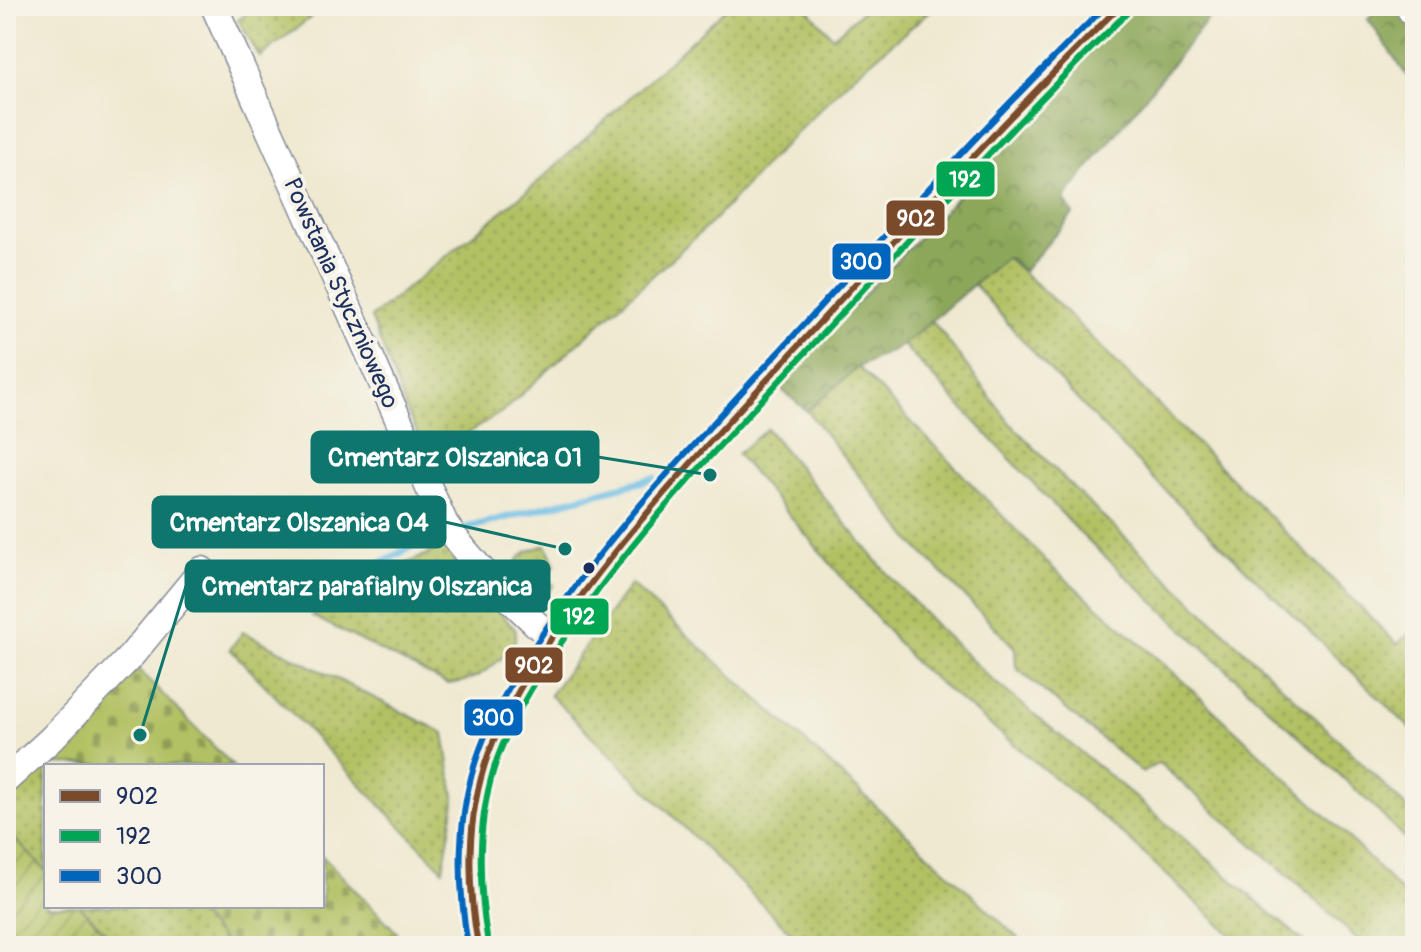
<svg xmlns="http://www.w3.org/2000/svg" width="1421" height="952" viewBox="0 0 1421 952" font-family="Pangolin,sans-serif">
  <defs>
    <pattern id="grass-dots" width="8" height="8" patternUnits="userSpaceOnUse" patternTransform="scale(2)"><rect width="8" height="8" fill="#b2c164"/><path d="M2 2h.1M6 6h.1" fill="none" stroke="#909d56" stroke-width="1.8" stroke-linecap="round"/></pattern>
    <pattern id="forest-crowns" width="20" height="18" patternUnits="userSpaceOnUse" patternTransform="scale(2)"><rect width="20" height="18" fill="#8da75a"/><path d="M2 6a3 3 0 1 1 6 0M12 15a3 3 0 1 1 6 0" fill="none" stroke="#72884e"/></pattern>
    <pattern id="cemetery-stones" width="16" height="16" patternUnits="userSpaceOnUse" patternTransform="scale(2)"><rect width="16" height="16" fill="#b2c164"/><path d="M2 7V4a2 2 0 0 1 4 0v3zM10 15v-3a2 2 0 0 1 4 0v3z" fill="#909d56"/></pattern>
    <pattern id="garden-furrows" width="10" height="10" patternUnits="userSpaceOnUse" patternTransform="scale(2)"><rect width="10" height="10" fill="#b2c164"/><path d="M-1 1l2-2M0 10L10 0M9 11l2-2" fill="none" stroke="#909d56"/></pattern>
  </defs>
  <rect width="100%" height="100%" fill="#f7f3e8"/>
  <filter id="ink" filterUnits="userSpaceOnUse"><feTurbulence type="fractalNoise" baseFrequency=".0125" numOctaves="2"/><feDisplacementMap in="SourceGraphic" scale="16" xChannelSelector="R" yChannelSelector="G"/><feConvolveMatrix kernelMatrix="1 2 1 2 8 2 1 2 1" color-interpolation-filters="sRGB"/></filter>
  <filter id="wash" filterUnits="userSpaceOnUse"><feTurbulence type="fractalNoise" baseFrequency=".006" numOctaves="4" result="noise"/><feDisplacementMap in="SourceGraphic" scale="32" xChannelSelector="R" yChannelSelector="G"/><feGaussianBlur stdDeviation="1.8" result="paint"/><feColorMatrix in="noise" values="0 0 0 0 0 0 0 0 0 0 0 0 0 0 0 0 0 1.4 0 .05"/><feComposite in="paint" operator="in"/></filter>
  <g filter="url(#wash)">
    <rect width="100%" height="100%" fill="#efe9d0"/>
    <!-- grass -->
    <path fill="url(#grass-dots)" stroke="#667861" stroke-width="2" d="M256 6H325L260 57 238 20Z
      M729 6H805L833 37 868 6H936L849 80 782 147 713 221 503 411 430 457 409 417 371 317 537 183Z
      M1006 257 1059 305 1397 644 1415 629V733C1266 587 1109 445 974 284Z
      M932 320 1010 423 1079 494 1344 745 1415 816V849L1370 803 1081 534 903 345Z
      M858 367 1053 568 1173 672 1343 832 1415 906V946H1364L1313 897 1159 763 1142 772 1016 668 1015 648 912 542 807 411Z
      M767 429 890 577 939 629 990 678 1134 796 1309 946H1243L1125 836 915 663 737 454Z
      M546 545 555 565 545 578 554 585 541 601C518 598 504 573 522 555 529 549 538 548 546 545Z
      M445 546 463 572 516 630 514 647C489 668 480 681 447 684L312 616 408 563Z
      M631 584C763 705 897 822 1026 946H807L795 937 550 695Z
      M243 632 444 733 455 802 443 870 230 649Z
      M46 767V871L6 830V796Z
      M80 906H190L229 946H119Z"/>
    <!-- forest -->
    <path fill="url(#forest-crowns)" stroke="#546b5c" stroke-width="2" d="M1134 6H1205L1212 14 1064 199 1073 214 1024 271 1006 257 903 345 858 367 807 411 777 386 946 209 1056 85Z
      M1380 6H1402L1415 20V88L1368 19Z"/>
    <!-- cemetery -->
    <path fill="url(#cemetery-stones)" stroke="#667861" stroke-width="2" d="M137 668 233 766 51 764Z
      M322 856 410 946H229L190 906H322Z"/>
    <!-- garden -->
    <path fill="url(#garden-furrows)" stroke="#667861" stroke-width="2" d="M6 830 46 871V906H80L119 946H6Z"/>
    <g fill="none" stroke-linecap="round" stroke-linejoin="round">
      <!-- stream -->
      <path stroke="#6abde6" stroke-width="7" d="M467 528 654 478
        M312 599 438 533 437 530"/>
    </g>
  </g>
  <g filter="url(#ink)">
    <g fill="none" stroke-linecap="round" stroke-linejoin="round">
      <defs>
        <path id="minor" d="M214 6 445 524C475 568 513 602 551 638
          M1408 6 1415 17
          M6 780 51 739 131 656 202 570
          M478 946C466 882 465 817 488 755 501 720 521 686 541 654 614 538 712 440 804 339 908 227 1009 112 1120 6"/>
      </defs>
      <!-- minor casing -->
      <use href="#minor" stroke="#858c97" stroke-width="29"/>
      <!-- minor -->
      <use href="#minor" stroke="#fff" stroke-width="26"/>
      <defs>
        <path id="bus-1" d="M478 946C467 882 466 818 488 755 503 714 527 675 551 639 620 536 705 447 788 357 897 238 1005 119 1120 6"/>
        <path id="bus-2" d="M488 944C478 882 476 820 497 759 512 718 536 679 561 643 628 541 712 454 794 365 903 246 1011 126 1127 13"/>
        <path id="bus-3" d="M468 946C457 880 456 813 480 749 496 705 521 666 547 627 615 524 702 436 785 345 890 230 994 115 1106 6"/>
      </defs>
      <!-- bus-1 casing -->
      <use href="#bus-1" stroke="#f7f3e8" stroke-width="12"/>
      <!-- bus-2 casing -->
      <use href="#bus-2" stroke="#f7f3e8" stroke-width="12"/>
      <!-- bus-3 casing -->
      <use href="#bus-3" stroke="#f7f3e8" stroke-width="12"/>
      <!-- bus-1 -->
      <use href="#bus-1" stroke="#7a4b2a" stroke-width="6"/>
      <!-- bus-2 -->
      <use href="#bus-2" stroke="#00a651" stroke-width="6"/>
      <!-- bus-3 -->
      <use href="#bus-3" stroke="#0065bd" stroke-width="6"/>
    </g>
  </g>
  <!-- markers -->
  <circle fill="#1b2f5e" stroke="#f7f3e8" stroke-width="3" cx="589" cy="568" r="7"/>
  <g text-anchor="middle" dominant-baseline="central" stroke-width="8" stroke-linejoin="round" paint-order="stroke">
    <!-- street labels -->
    <g font-size="24" fill="#1b2f5e" stroke="#f7f3e8">
      <text transform="translate(341 293) rotate(66)">Powstania Styczniowego</text>
    </g>
  </g>
  <!-- callouts -->
  <path fill="none" stroke="#0f766e" stroke-width="3" d="M710 475L598 457M565 549L445 522M140 735L186 586"/>
  <g fill="#0f766e" stroke="#f7f3e8" stroke-width="3">
    <circle cx="710" cy="475" r="8"/>
    <circle cx="565" cy="549" r="8"/>
    <circle cx="140" cy="735" r="8"/>
  </g>
  <g fill="#0f766e" stroke="#0f766e" stroke-width="3">
    <rect x="312" y="432" width="286" height="50" rx="8"/>
    <rect x="153" y="497" width="292" height="50" rx="8"/>
    <rect x="186" y="561" width="363" height="50" rx="8"/>
  </g>
  <g font-size="26" text-anchor="middle" font-weight="bold" fill="#fff">
    <text x="455" y="466">Cmentarz Olszanica 01</text>
    <text x="299" y="531">Cmentarz Olszanica 04</text>
    <text x="367" y="595">Cmentarz parafialny Olszanica</text>
  </g>
  <g stroke="#f7f3e8" stroke-width="3">
    <rect x="935" y="160" width="61" height="38" rx="8" fill="#00a651"/>
    <rect x="885" y="199" width="61" height="38" rx="8" fill="#7a4b2a"/>
    <rect x="831" y="242" width="61" height="39" rx="8" fill="#0065bd"/>
    <rect x="549" y="597" width="61" height="39" rx="8" fill="#00a651"/>
    <rect x="504" y="646" width="60" height="38" rx="8" fill="#7a4b2a"/>
    <rect x="463" y="698" width="61" height="39" rx="8" fill="#0065bd"/>
  </g>
  <g font-size="22" text-anchor="middle" font-weight="bold" fill="#fff">
    <text x="965" y="187">192</text>
    <text x="916" y="226">902</text>
    <text x="861" y="269">300</text>
    <text x="579" y="624">192</text>
    <text x="534" y="673">902</text>
    <text x="493" y="725">300</text>
  </g>
  <!-- margin -->
  <rect width="1421" height="952" fill="none" stroke="#f7f3e8" stroke-width="32"/>
  <!-- legend -->
  <rect x="44" y="764" width="280" height="144" fill="#f7f3e8" stroke="#9fa5b1" stroke-width="2"/>
  <rect x="60" y="790" width="40" height="12" fill="#7a4b2a" stroke="#9fa5b1" stroke-width="2"/>
  <text x="116" y="804" font-size="24" fill="#1b2f5e">902</text>
  <rect x="60" y="830" width="40" height="12" fill="#00a651" stroke="#9fa5b1" stroke-width="2"/>
  <text x="116" y="844" font-size="24" fill="#1b2f5e">192</text>
  <rect x="60" y="870" width="40" height="12" fill="#0065bd" stroke="#9fa5b1" stroke-width="2"/>
  <text x="116" y="884" font-size="24" fill="#1b2f5e">300</text>
</svg>
